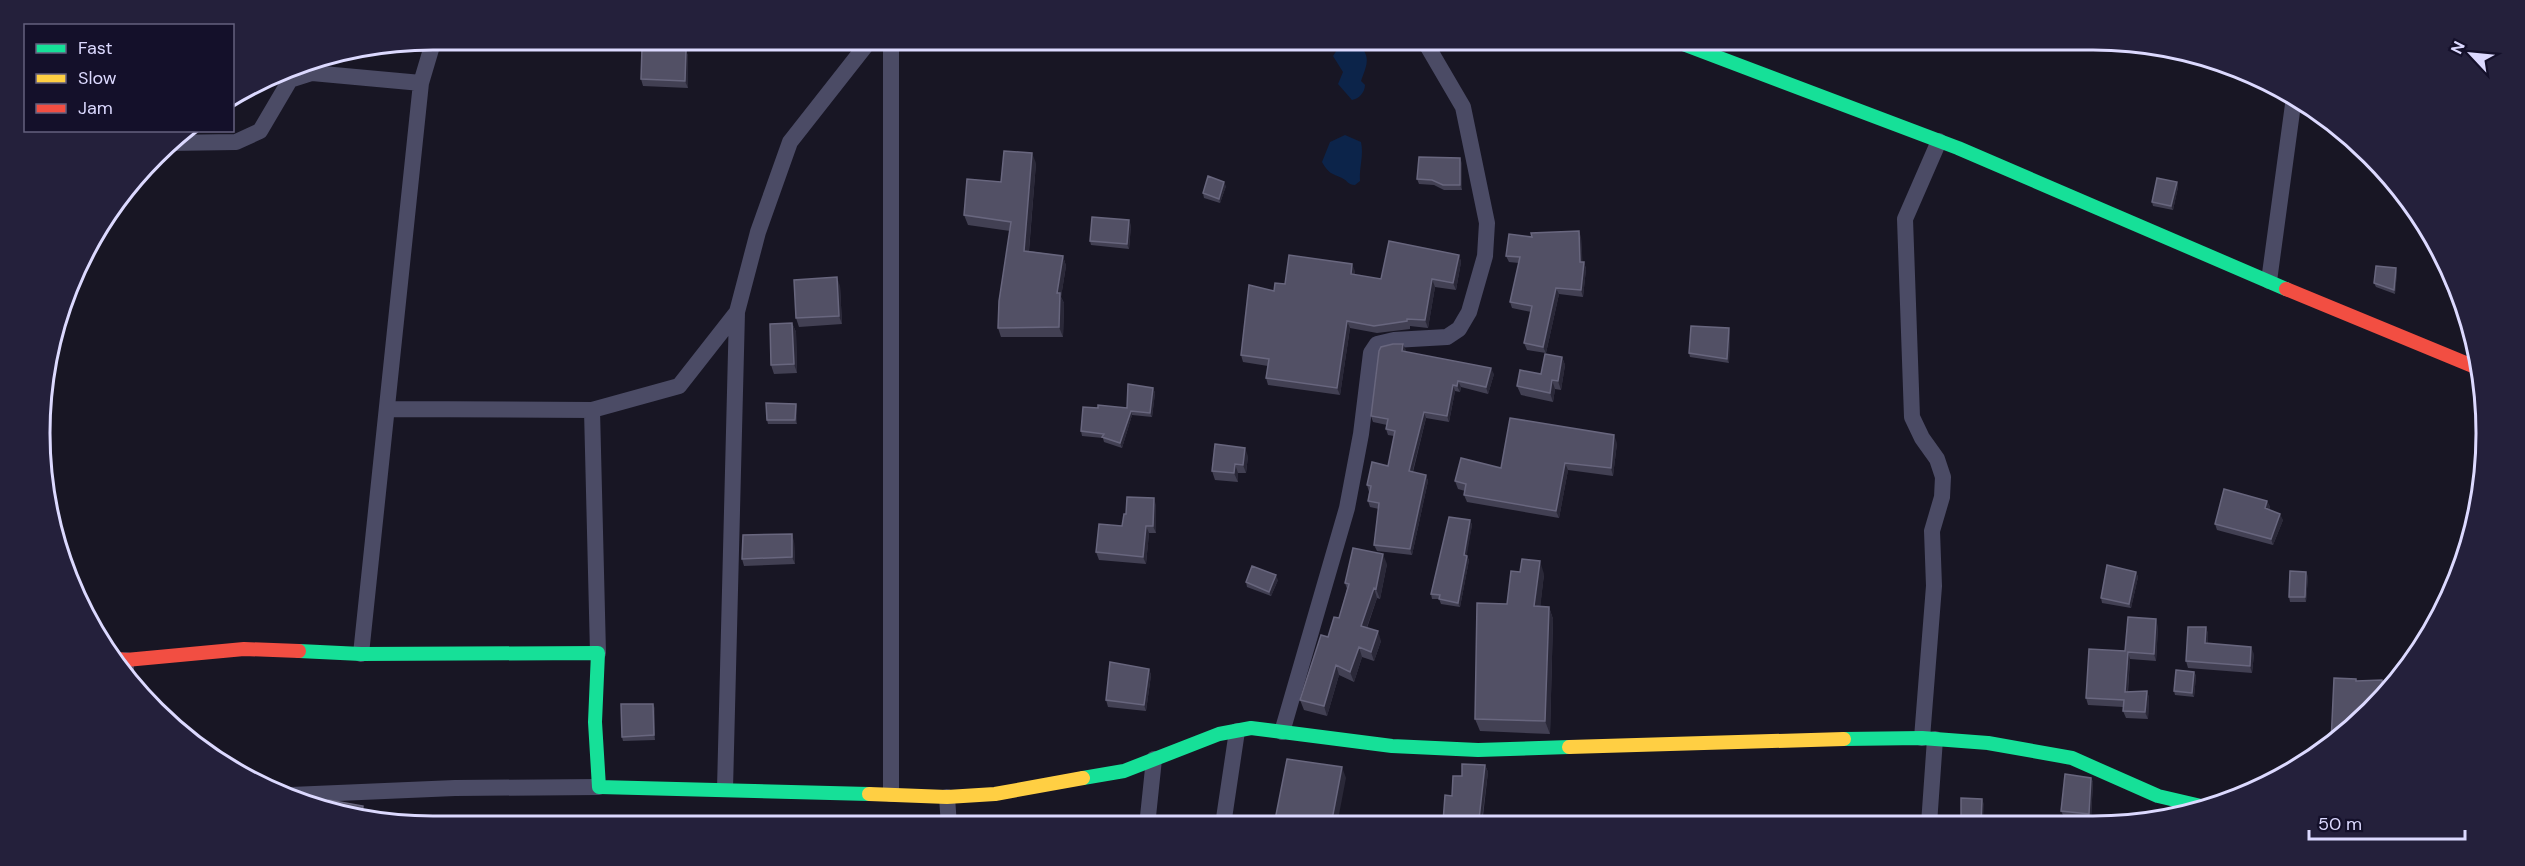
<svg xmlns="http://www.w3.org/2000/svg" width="2525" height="866" viewBox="0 0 2525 866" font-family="'DM Sans',sans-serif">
  <rect width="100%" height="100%" fill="#181624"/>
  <!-- water -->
  <path fill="#0c244a" d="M1345 43 1359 45C1372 57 1366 67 1361 81L1365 85C1365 92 1359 99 1352 100L1338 84 1343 72 1333 56 1341 44Z
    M1345 135 1361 142C1364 156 1359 167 1360 181L1355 185C1348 185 1348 181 1342 178 1332 174 1328 173 1322 162L1330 142Z"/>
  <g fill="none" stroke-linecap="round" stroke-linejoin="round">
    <!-- street -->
    <path stroke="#4b4b65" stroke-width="16" d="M167 143 236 142 260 131 290 80 312 73 421 83
      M2269 281 2294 97
      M387 409 592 410 679 386 737 312 758 232 790 142 867 44
      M592 410 598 653
      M361 654 421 83 432 46
      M126 677V660
      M1282 732 1347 508 1361 434 1371 353 1377 344 1394 340 1447 337 1459 329 1469 312 1485 256 1487 223 1463 107 1425 42
      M1922 738 1934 586 1932 531 1942 497 1943 477 1937 459 1922 438 1912 417 1905 219 1939 141
      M725 789 737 312
      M891 794V44
      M291 795 455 788 599 787
      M947 797 949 826
      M1929 824 1935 739
      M1223 825 1237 731
      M1147 826 1154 759"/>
    <!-- fast -->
    <path stroke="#16e098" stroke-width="14" d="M1675 41 1958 148 2286 289
      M299 651 361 654 598 653 595 722 599 787 869 794
      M1844 739 1922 738 1988 743 2072 758 2158 796 2201 806
      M1083 778 1124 771 1219 734 1251 728 1392 746 1478 750 1569 747"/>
    <!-- slow -->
    <path stroke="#ffcf43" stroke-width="14" d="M1569 747 1844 739
      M869 794 947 797 995 794 1083 778"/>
    <!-- jam -->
    <path stroke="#f24e42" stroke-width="14" d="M2286 289 2480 369
      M111 658 126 660 244 649 299 651"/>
  </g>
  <!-- wall -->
  <path fill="#424053" d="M686 50 688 56V88L643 86 641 79Z
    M1036 163 1029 251 1063 256 1066 266 1061 297 1064 303 1063 337H1001L998 328 1010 231 968 225 964 215 1001 182Z
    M1462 163V190H1444L1434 185 1419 184 1417 179Z
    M2177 182 2178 187 2173 210 2153 206 2152 202Z
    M1226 186 1220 203 1204 198 1203 193Z
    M1131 225 1129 249 1091 245 1090 241Z
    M1532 237H1581L1582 262H1584L1586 269 1583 297 1559 294 1546 353 1527 350 1524 343 1531 312 1512 308 1510 302 1519 263 1509 262 1506 256Z
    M1459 255 1461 262 1456 290 1435 287 1428 328 1410 326V329L1377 333 1350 328 1340 395 1268 385 1266 378 1268 366 1243 362 1241 355 1285 284 1355 271 1354 275 1381 279Z
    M2442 255 2460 296 2449 297 2445 284Z
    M2397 272 2395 294 2376 287 2374 283Z
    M840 286 842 324 799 327 796 318Z
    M792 323 796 332 797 373 774 374 771 365Z
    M1730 332 1729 363 1690 357 1689 353Z
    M1406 350 1405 352 1494 374 1488 394 1461 387 1460 392 1455 391 1449 422 1426 418 1413 472 1426 475 1428 481 1412 555 1377 551 1374 545 1379 509 1370 507 1368 501 1369 492 1367 485 1388 466 1394 436 1388 435 1386 429 1387 425 1373 422 1371 416Z
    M1562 357 1565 365 1561 390 1555 389 1553 402 1521 395 1517 386 1541 374Z
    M1153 388 1155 393 1152 417 1132 415 1122 448 1104 442 1103 438 1082 436 1081 431 1098 408H1127Z
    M796 404 797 408V424H768L767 420Z
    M1617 443 1613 476 1568 470 1559 518 1467 502 1464 495 1465 491 1458 489 1455 481 1501 468Z
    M1248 456 1246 473H1238V482L1215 480 1212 471Z
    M2267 501 2270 507 2269 510 2283 520 2273 545 2217 530 2215 524Z
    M1156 505V533H1149L1146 564 1099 560 1096 552 1122 526 1126 514Z
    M1470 520 1472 525 1466 555 1469 560 1460 607 1441 604 1439 599H1432L1431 594Z
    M794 541 795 564 744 566 742 559Z
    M1387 564 1380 599 1377 598 1367 628 1381 641 1374 661 1362 657 1354 682 1339 675 1327 716 1304 710 1300 700 1328 637 1339 618 1347 589 1345 583Z
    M2136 572 2138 577 2131 608 2102 603 2101 598Z
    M1544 574 1540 607H1549L1553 619 1550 734 1480 731 1475 719Z
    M2308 576 2306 602H2290L2289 597Z
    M1278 580 1271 596 1247 587 1246 582Z
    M2158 627 2156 661 2130 659 2128 692 2147 691 2149 698 2148 719 2126 718 2123 711V707L2088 705 2086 698 2125 651Z
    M2206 627 2208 634V643L2254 654 2252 673 2188 668 2186 661Z
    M1149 669 1151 675 1146 711 1108 707 1106 700Z
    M2194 672 2196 676 2194 697 2175 695 2174 691Z
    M655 708V740L623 741 622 737Z
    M1485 765 1488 772 1482 825H1444L1443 822 1452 796 1462 776Z
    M2091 778 2093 782 2091 818 2063 815 2061 811Z"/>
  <!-- shaded-wall -->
  <path fill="#2a2838" d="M686 50 688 56V88L685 81Z
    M1032 153 1036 163 1028 260 1024 251Z
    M1460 158 1462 163V190L1460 185Z
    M1224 182 1226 186 1220 203 1219 199Z
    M2177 182 2178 187 2173 210 2171 206Z
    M1129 220 1131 225 1129 249 1127 244Z
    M1579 231 1581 237 1583 268 1580 262Z
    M1459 255 1461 262 1456 290 1453 283Z
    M1063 256 1066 266 1061 297 1064 303 1063 337 1059 327 1057 293Z
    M1584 262 1586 269 1583 297 1581 290Z
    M1352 264 1355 271 1353 282 1351 274Z
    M2396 268 2397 272 2395 294 2394 290Z
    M837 277 840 286 842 324 839 316Z
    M1432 279 1435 287 1428 328 1425 320Z
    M1556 288 1559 294 1546 353 1543 347Z
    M1347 321 1350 328 1340 395 1337 388Z
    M792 323 796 332 797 373 794 364Z
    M1729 328 1730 332 1729 363 1727 359Z
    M1403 344 1406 350 1404 357 1402 351Z
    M1562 357 1565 365 1561 390 1558 381Z
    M1491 368 1494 374 1488 394 1486 387Z
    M1552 380 1555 389 1553 402 1550 393Z
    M1458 381 1461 387 1460 392 1457 386Z
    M1453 385 1455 391 1449 422 1447 416Z
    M1153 388 1155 393 1152 417 1150 413Z
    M796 404 797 408V424L795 420Z
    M1131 411 1132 415 1122 448 1120 443Z
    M1424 412 1426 418 1411 477 1409 471Z
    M1614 435 1617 443 1613 476 1611 468Z
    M1245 448 1248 456 1246 473 1243 465Z
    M1565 463 1568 470 1559 518 1556 511Z
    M1235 464 1238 473V482L1234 473Z
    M1426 475 1428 481 1412 555 1410 549Z
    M1154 498 1156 505V533L1153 526Z
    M2267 501 2270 507 2267 515 2265 508Z
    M2280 514 2283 520 2273 545 2271 539Z
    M1470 520 1472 525 1466 560 1464 555Z
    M1146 526 1149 533 1146 564 1143 557Z
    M792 534 794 541 795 564 792 557Z
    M1383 554 1387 564 1380 599 1376 589Z
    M1467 556 1469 560 1460 607 1458 603Z
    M1540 561 1544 574 1539 619 1534 606Z
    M2136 572 2138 577 2131 608 2129 604Z
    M2306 572 2308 576 2306 602 2305 597Z
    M1276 575 1278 580 1271 596 1269 592Z
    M1374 588 1377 598 1364 635 1361 626Z
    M1549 607 1553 619 1550 734 1545 721Z
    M2156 619 2158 627 2156 661 2154 654Z
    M2206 627 2208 634V650L2205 643Z
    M1378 631 1381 641 1374 661 1371 652Z
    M1359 647 1362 657 1354 682 1350 672Z
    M2251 647 2254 654 2252 673 2250 666Z
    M2128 652 2130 659 2127 699 2125 692Z
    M1336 665 1339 675 1327 716 1324 706Z
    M1149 669 1151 675 1146 711 1144 705Z
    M2194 672 2196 676 2194 697 2192 693Z
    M2147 691 2149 698 2148 719 2145 712Z
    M653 704 655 708V740L654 735Z
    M1485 765 1488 772 1481 825 1479 819Z
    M1342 767 1346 778 1337 825H1331Z
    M2091 778 2093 782 2091 818 2089 814Z
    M1982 799 1984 804 1983 824H1981Z
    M363 806 365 811 364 818H361Z"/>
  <!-- building -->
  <path fill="#525065" stroke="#68667e" stroke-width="1.5" d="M642 48 686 50 685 81 641 79Z
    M1004 151 1032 153 1024 251 1063 256 1057 293H1060L1059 327 998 328 999 301 1011 222 964 215 967 179 1001 182Z
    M1419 157 1460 158V185H1443L1432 180 1417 179Z
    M1208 176 1224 182 1219 199 1203 193Z
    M2157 178 2177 182 2171 206 2152 202Z
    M1092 217 1129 220 1127 244 1090 241Z
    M1579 231 1580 262H1584L1581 290 1556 288 1543 347 1524 343 1532 306 1510 302 1520 257 1506 256 1509 234 1532 237 1531 233Z
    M1389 241 1459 255 1453 283 1432 279 1425 320 1407 319V321L1374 326 1347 321 1337 388 1266 378 1269 359 1241 355 1249 285 1274 291 1275 283 1285 284 1289 255 1352 264 1351 274 1381 279Z
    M2442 255 2455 283 2445 284Z
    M2376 266 2396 268 2394 290 2374 283Z
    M837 277 839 316 796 318 794 280Z
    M792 323 794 364 771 365 770 324Z
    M1691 326 1729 328 1727 359 1689 353Z
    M1393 344H1403L1402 351 1491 368 1486 387 1458 381 1457 386 1453 385 1447 416 1424 412 1409 471 1426 475 1410 549 1374 545 1379 503 1368 501 1371 486 1367 485 1372 462 1388 466 1395 431 1386 429 1388 419 1371 416 1379 351 1381 347Z
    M1545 354 1562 357 1558 381 1552 380 1550 393 1517 386 1520 370 1541 374Z
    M1128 384 1153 388 1150 413 1131 411 1120 443 1102 437 1104 434 1081 431 1083 407 1098 408V405L1127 408Z
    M766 403 796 404 795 420H767Z
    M1510 418 1614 435 1611 468 1565 463 1556 511 1464 495 1466 484 1455 481 1461 458 1501 468Z
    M1215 444 1245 448 1243 465 1235 464 1234 473 1212 471Z
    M2224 489 2267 501 2265 508 2280 514 2271 539 2215 524Z
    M1127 497 1154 498 1153 526H1146L1143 557 1096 552 1099 524 1122 526 1124 514H1126Z
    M1449 517 1470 520 1464 555 1467 556 1458 603 1439 599 1440 595 1431 594Z
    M792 534V557L742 559 743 535Z
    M1353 548 1383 554 1376 589 1374 588 1361 626 1378 631 1371 652 1359 647 1350 672 1336 665 1324 706 1300 700 1321 635 1328 637 1334 617 1339 618 1349 584 1345 583Z
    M1522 559 1540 561 1534 606 1549 607 1545 721 1475 719 1477 603 1507 604 1511 571 1520 572Z
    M2107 565 2136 572 2129 604 2101 598Z
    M1252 566 1276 575 1269 592 1246 582Z
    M2290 571 2306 572 2305 597H2289Z
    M2128 617 2156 619 2154 654 2128 652 2125 692 2147 691 2145 712 2123 711 2124 700 2086 698 2089 649 2125 651Z
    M2188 627H2206L2205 643 2251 647 2250 666 2186 661Z
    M1110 662 1149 669 1144 705 1106 700Z
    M2176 670 2194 672 2192 693 2174 691Z
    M2334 678 2356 679V681L2382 680 2383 691 2352 729 2331 743Z
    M621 704H653L654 735 622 737Z
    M1287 759 1342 767 1331 825H1274Z
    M1462 764 1485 765 1479 819 1466 818 1465 823 1443 822 1445 795 1452 796 1453 776H1462Z
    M2065 774 2091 778 2089 814 2061 811Z
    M1961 798 1982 799 1981 824H1961Z
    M329 800 363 806 361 818 331 814 328 812Z
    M1181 820 1209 821V825L1180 826Z"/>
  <!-- crop -->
  <path d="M0 0H2525V866H0ZM433 50H2093A383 383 0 0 1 2476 433V433A383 383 0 0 1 2093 816H433A383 383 0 0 1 50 433V433A383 383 0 0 1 433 50Z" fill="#24203b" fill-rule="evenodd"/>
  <path fill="none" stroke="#dcd9ff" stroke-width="3" d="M433 50H2093A383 383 0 0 1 2476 433V433A383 383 0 0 1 2093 816H433A383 383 0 0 1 50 433V433A383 383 0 0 1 433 50Z"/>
  <!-- legend -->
  <rect x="24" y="24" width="210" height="108" fill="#14102a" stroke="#64607f" stroke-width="1.5"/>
  <rect x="36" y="44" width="30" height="9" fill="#16e098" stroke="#64607f" stroke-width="1.5"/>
  <text x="78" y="54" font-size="18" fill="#dcd9ff">Fast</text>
  <rect x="36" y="74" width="30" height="9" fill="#ffcf43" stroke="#64607f" stroke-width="1.5"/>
  <text x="78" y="84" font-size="18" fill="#dcd9ff">Slow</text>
  <rect x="36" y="104" width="30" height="9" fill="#f24e42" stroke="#64607f" stroke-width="1.5"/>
  <text x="78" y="114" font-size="18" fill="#dcd9ff">Jam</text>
  <!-- north arrow -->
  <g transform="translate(2471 54) rotate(296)" stroke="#14102a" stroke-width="4.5" paint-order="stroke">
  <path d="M0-4.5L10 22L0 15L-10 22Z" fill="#dcd9ff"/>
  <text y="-9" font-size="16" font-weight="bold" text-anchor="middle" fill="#dcd9ff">N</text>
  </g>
  <!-- scale -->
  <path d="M2309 830v9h156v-9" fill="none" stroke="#dcd9ff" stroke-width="3"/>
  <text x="2318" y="830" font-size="18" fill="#dcd9ff" stroke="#14102a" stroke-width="4.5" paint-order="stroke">50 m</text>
</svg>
